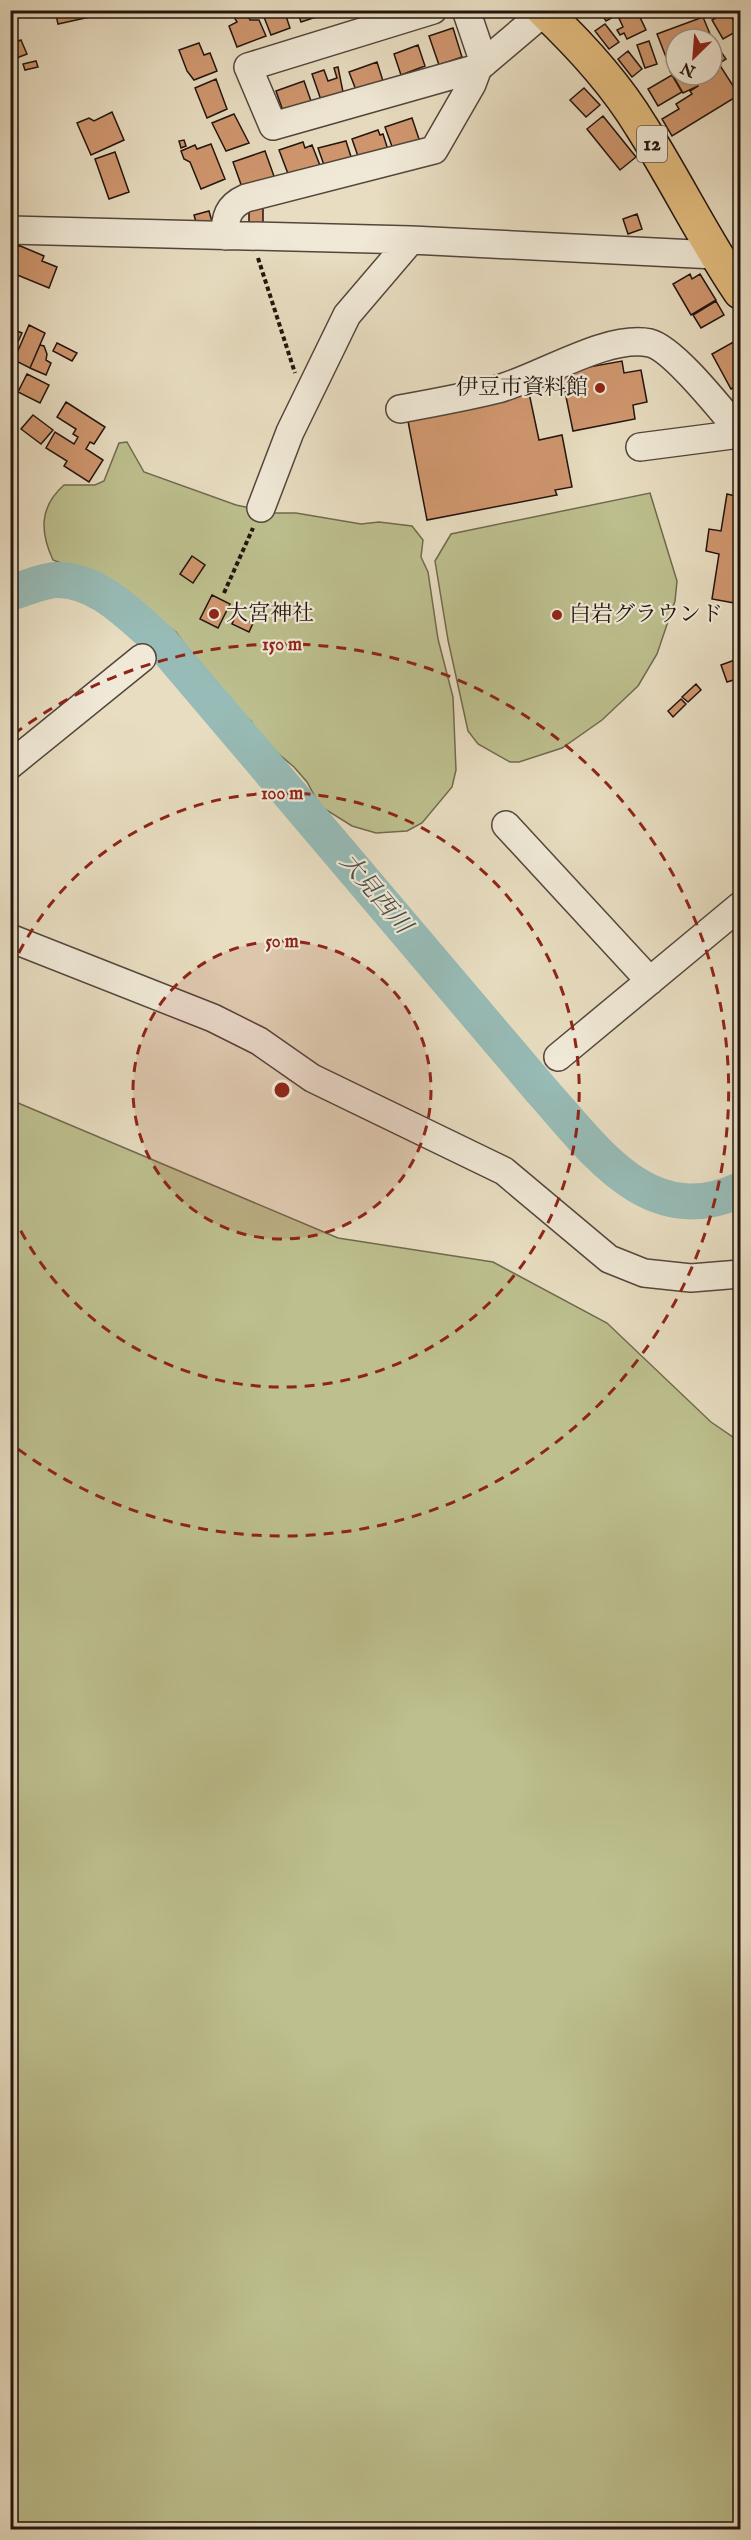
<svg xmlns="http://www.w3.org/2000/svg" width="751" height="2540" viewBox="0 0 751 2540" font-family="'IM FELL English','Noto Serif JP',serif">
  <rect width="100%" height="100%" fill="#e8ddc1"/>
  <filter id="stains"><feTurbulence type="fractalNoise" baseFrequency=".00333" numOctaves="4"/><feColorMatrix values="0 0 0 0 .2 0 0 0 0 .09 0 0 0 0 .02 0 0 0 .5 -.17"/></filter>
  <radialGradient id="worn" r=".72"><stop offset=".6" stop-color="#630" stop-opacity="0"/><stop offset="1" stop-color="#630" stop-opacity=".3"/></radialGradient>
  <!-- green -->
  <path fill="#bdbf8e" stroke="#706a4e" stroke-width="1.5" d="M127 442 144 472 236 505 273 513H296L361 524 379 522 412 526 423 540 421 557 428 572 438 639 453 697 456 770 452 787 422 823 407 831 376 833 352 826 320 806 307 782 294 767 262 740 251 721 214 692 203 669 176 632 111 583 53 560C40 532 39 507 64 485H95L104 481 119 443Z
    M650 493 677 581 675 601 657 654 638 686 602 720 562 748 519 762H510L478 744 468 731 448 640 435 561 451 534Z
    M11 1100 338 1238 493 1262 607 1323 711 1422 740 1442V2529H11Z"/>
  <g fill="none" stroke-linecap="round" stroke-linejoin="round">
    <!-- river -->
    <path stroke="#97bbb6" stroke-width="36" d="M10 593C24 589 41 581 55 580 97 578 132 617 161 642L541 1090C595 1150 649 1232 740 1190"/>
  </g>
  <!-- building -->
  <path fill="#d0976f" stroke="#22140f" stroke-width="1.5" d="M55 10H89L90 17 58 24Z
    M284 10 290 28 271 35 262 12Z
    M297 10H324L325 14 301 22Z
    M599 10H614L617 15 606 21Z
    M643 10 638 13 646 30 627 39 624 33 620 35 617 30 623 27 618 16 628 10Z
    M728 11 739 30 723 39 712 20Z
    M247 12 250 20H259L266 36 237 47 229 26 237 22 234 17Z
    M703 17 712 39H676V54L666 57 657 34Z
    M605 24 619 42 609 49 595 31Z
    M453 28 462 57 439 65 429 36Z
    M21 40 27 54 14 59 10 44Z
    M649 41 657 64 645 68 637 45Z
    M199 43 204 55 210 53 217 71 194 80 187 71 179 50Z
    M418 45 425 66 401 75 394 54Z
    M717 46 726 59 712 68V49Z
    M628 51 642 69 632 77 618 59Z
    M36 61 38 67 25 70 23 64Z
    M377 62 383 81 356 90 349 72Z
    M719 64 739 95 672 136 662 119 679 109 676 104 692 94 690 91 698 86 694 79 700 75H712V68Z
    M338 67 343 92 321 100 312 74 324 70 328 81 337 78 334 68Z
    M676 68V75H700L694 79 698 86 683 93 670 71Z
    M672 75 682 92 658 106 648 89Z
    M216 79 227 109 207 118 195 88Z
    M304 81 311 101 283 111 276 91Z
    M584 88 600 105 586 117 570 100Z
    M112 112 124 140 91 155 77 123 89 118 94 121Z
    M234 114 249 143 226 151 212 123Z
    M603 116 636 157 620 170 587 129Z
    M412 118 420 142 394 152 385 127Z
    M378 130 380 135 383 134 389 153 360 162 352 139Z
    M184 140 186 146 181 148 179 141Z
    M346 141 353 163 325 168 318 148Z
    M303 142 305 148 312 145 321 168 290 179 279 150Z
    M211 144 225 179 201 189 190 162 184 159 181 151 195 145 197 149Z
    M265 151 275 179 243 190 233 162Z
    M115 152 129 192 109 199 95 159Z
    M10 165 16 168 11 177H10Z
    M249 203 263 204V230L249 229Z
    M209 211 213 225 198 229 194 215Z
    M637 214 642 229 628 234 623 219Z
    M18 245 44 256 42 261 57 267 49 288 10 272V258Z
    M690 274 692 279 700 274 716 300 691 315 673 284Z
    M716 301 724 315 701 328 693 315Z
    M10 323 14 325 12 329 22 333 13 353 10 352Z
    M29 325 45 333 30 368 14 360Z
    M737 340 740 346V384L731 389 712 354Z
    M57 343 77 353 72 361 53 351Z
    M40 345 44 346 47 354 46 360 51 363 46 375 30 368Z
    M622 361 624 373 641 370 647 402 633 405 635 419 573 431 561 372Z
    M27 374 49 385 40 403 18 392Z
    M529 393 539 440 562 435 572 487 555 490 557 495 427 520 407 416Z
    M66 402 105 427 94 444 90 442 86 449 103 460 89 482 64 466 67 461 46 448 55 432 74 444 78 437 73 434 76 429 57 417Z
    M33 415 53 430 41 444 21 429Z
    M727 494 740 497V604L712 599 719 554 706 551 709 529 721 531Z
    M192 556 205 565 193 583 180 574Z
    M212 595 230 604 218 628 200 619Z
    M236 615 253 623 249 632 232 624Z
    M740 658V678L727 682 721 665Z
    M696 684 701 690 688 702 682 697Z
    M681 699 686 704 673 717 668 711Z"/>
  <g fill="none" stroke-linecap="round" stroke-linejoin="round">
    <defs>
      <path id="minor" d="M433 10 248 67 273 126 478 68 544 12
        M466 10 484 63
        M10 230 411 240 715 255 729 265
        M225 236C225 217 228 206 246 198L434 150 472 84 478 68
        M400 409C433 403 466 397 498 389 541 377 607 334 650 343 674 349 722 411 740 432
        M640 447 740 434
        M261 508 290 432 347 315 411 240
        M10 765 142 658
        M506 825 650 981
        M10 938 213 1018 259 1041 312 1078 504 1171 609 1259 644 1273 691 1278 740 1274
        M558 1057 740 906"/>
      <path id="major" d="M543 10C580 45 615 83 641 126 676 181 704 239 740 292"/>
    </defs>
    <!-- minor casing -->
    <use href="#minor" stroke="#54463c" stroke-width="30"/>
    <!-- major casing -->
    <use href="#major" stroke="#22140f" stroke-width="36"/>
    <!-- path -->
    <path stroke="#22140f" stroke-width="4" stroke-dasharray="4.5 3" stroke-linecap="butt" d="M258 258 295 373
      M224 593 253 528"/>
    <!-- minor -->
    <use href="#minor" stroke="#f0e9d7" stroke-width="27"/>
    <!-- major -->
    <use href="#major" stroke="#e4be80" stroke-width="33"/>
  </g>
  <!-- distance rings -->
  <circle cx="282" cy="1090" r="149" fill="#8f2418" fill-opacity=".12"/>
  <g fill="none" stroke="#8f2418" stroke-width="3" stroke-dasharray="10 8">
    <circle cx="282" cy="1090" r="149"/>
    <path d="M11 969A297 297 0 1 1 11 1211"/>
    <path d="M14 734A446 446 0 1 1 14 1446"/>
  </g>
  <!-- markers -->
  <g fill="#8f2418" stroke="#f0e9d7" stroke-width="2">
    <circle cx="600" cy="388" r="6"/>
    <circle cx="214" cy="614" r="6"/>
    <circle cx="557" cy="615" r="6"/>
  </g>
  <g text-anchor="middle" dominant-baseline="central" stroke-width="4.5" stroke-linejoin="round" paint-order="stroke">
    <!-- shield labels -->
    <rect fill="#f0e9d7" stroke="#60544b" stroke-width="1.5" x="637" y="126" width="30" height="36" rx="4.5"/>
    <g font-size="21" font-weight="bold" fill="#22140f">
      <text x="652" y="144">12</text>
    </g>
    <!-- poi labels -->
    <g font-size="22" fill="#22140f" stroke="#f0e9d7" text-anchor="start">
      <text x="588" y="388" text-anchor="end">伊豆市資料館</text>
      <text x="226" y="614">大宮神社</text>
      <text x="569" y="615">白岩グラウンド</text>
    </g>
    <!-- water labels -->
    <g font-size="24" font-style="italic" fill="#4b4e49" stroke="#f0e9d7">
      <text transform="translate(375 894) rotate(50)">大見西川</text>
    </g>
  </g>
  <circle cx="282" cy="1090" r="9" fill="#8f2418" stroke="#f0e9d7" stroke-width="3"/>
  <g font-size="18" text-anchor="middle" font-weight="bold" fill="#8f2418" stroke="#f0e9d7" stroke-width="4.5" stroke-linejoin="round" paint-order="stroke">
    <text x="282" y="650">150 m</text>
    <text x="282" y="799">100 m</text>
    <text x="282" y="947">50 m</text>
  </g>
  <!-- margin -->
  <rect width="751" height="2540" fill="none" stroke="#e8ddc1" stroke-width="36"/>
  <rect x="12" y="12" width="727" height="2516" fill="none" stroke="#22140f" stroke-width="3"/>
  <rect x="18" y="18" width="715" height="2504" fill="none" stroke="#22140f" stroke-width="1.5"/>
  <!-- north arrow -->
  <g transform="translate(694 57) rotate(205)"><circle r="28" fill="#f0e9d7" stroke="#9e9487" stroke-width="1.5"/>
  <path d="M0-4.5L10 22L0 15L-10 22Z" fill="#8f2418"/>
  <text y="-9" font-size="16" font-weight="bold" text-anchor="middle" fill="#22140f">N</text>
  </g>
  <rect width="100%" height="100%" filter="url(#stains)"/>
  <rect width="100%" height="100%" fill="url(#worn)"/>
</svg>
